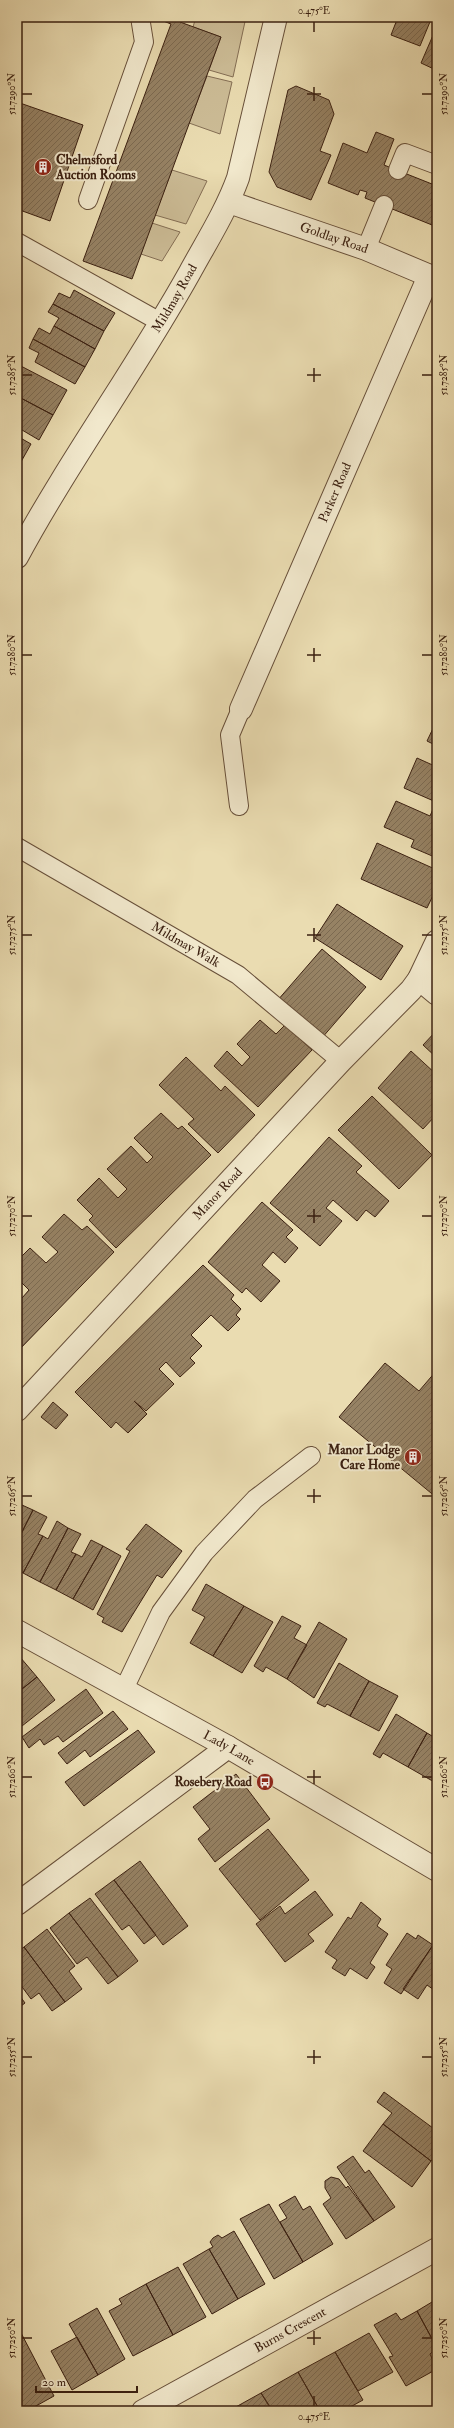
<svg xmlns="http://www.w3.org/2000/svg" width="454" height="2428" viewBox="0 0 454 2428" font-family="'IM FELL Double Pica',serif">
  <defs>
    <pattern id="building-hatch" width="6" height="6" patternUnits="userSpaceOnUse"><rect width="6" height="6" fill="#968264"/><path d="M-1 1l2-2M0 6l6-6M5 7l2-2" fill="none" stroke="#7c6a51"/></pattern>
  </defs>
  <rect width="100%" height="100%" fill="#eadcb1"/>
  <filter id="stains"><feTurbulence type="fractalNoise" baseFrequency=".005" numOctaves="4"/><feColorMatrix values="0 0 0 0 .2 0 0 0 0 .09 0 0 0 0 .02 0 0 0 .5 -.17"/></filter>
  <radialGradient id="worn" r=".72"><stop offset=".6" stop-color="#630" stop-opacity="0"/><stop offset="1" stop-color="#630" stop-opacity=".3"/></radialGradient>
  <!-- grass -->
  <path fill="#ccbc96" stroke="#846e54" d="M196 17H246L233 77 209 70 221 37 193 27Z
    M207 76 232 82 220 134 189 123Z
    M172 170 207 181 186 224 155 215Z
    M152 223 180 232 162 261 141 254Z"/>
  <!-- building -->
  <path fill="url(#building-hatch)" stroke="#3b2011" d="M153 17H182L180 22 221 37 132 279 83 261 171 24Z
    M398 17H432L420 46 391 35Z
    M437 26V69L436 70 421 63Z
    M296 86 329 100 334 114 320 151 331 155 311 200 277 187 269 172 288 90Z
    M17 102 83 125 50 221 17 209Z
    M376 132 394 139 384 165 437 186V227L365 198 367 192 360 190 358 195 328 183 343 143 367 153Z
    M74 290 115 313 104 331 53 304 59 293 70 298Z
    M53 304 104 331 95 349 54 326 59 318 48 312Z
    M54 326 95 349 85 367 33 339 39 328 50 334Z
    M33 339 85 367 75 384 35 362 39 353 29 348Z
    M17 364 67 390 53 415 17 396Z
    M17 396 53 415 39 440 17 427Z
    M17 436 31 444 17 469Z
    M437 720V746L427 741Z
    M417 758 437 767V858L411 847 414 840 384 827 396 801 430 816 436 802 404 788Z
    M377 843 437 870V887L427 908 361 879Z
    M337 904 403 946 381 980 315 938Z
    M322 949 366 987 321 1039 277 1001Z
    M260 1020 276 1034 285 1025 312 1050 258 1107 214 1066 227 1051 242 1066 250 1057 237 1044Z
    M437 1030V1058L423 1045Z
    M411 1051 437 1075 435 1087 437 1089V1117L435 1116 423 1129 378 1088Z
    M186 1057 221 1091 225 1086 255 1115 218 1153 188 1124 194 1119 159 1085Z
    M372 1096 432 1155 399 1189 338 1130Z
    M161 1113 178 1129 182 1126 211 1155 116 1248 89 1220 93 1216 77 1200 99 1178 118 1198 127 1189 107 1169 131 1146 147 1163 153 1157 134 1138Z
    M329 1137 362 1166 356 1172 389 1201 375 1217 366 1210 357 1221 333 1200 326 1208 342 1221 320 1246 270 1203Z
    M262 1202 293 1230 286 1237 298 1248 285 1263 273 1252 262 1265 280 1281 261 1302 246 1288 242 1293 208 1262Z
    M64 1214 82 1230 87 1226 114 1252 17 1352V1293L22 1298 29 1290 17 1278V1261L30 1248 46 1263 58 1252 42 1237Z
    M203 1265 234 1295 231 1299 241 1309 236 1315 240 1319 228 1331 211 1315 191 1335 202 1346 190 1358 195 1363 180 1377 166 1362 159 1369 174 1384 146 1411 134 1401 147 1414 128 1433 116 1422 111 1428 75 1392Z
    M385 1363 419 1391 437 1370V1498L339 1417Z
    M53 1402 68 1415 56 1429 41 1417Z
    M22 1505 33 1510 17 1542V1515Z
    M33 1510 47 1517 38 1534 43 1536 23 1573 17 1570V1542Z
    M57 1521 68 1528 40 1582 23 1573 43 1536 48 1539Z
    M146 1524 182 1551 162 1578 157 1575 122 1632 102 1622 104 1618 97 1614 130 1551 126 1549Z
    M68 1528 81 1534 71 1552 76 1554 56 1590 40 1582Z
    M91 1540 103 1546 73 1599 56 1590 76 1554 82 1557Z
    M103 1546 121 1556 93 1610 73 1599Z
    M206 1584 244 1606 213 1656 190 1643 205 1617 192 1610Z
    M244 1606 273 1622 242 1673 213 1656Z
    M282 1616 301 1626 294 1638 307 1645 287 1679 266 1667 263 1672 254 1666Z
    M319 1622 347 1639 314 1698 287 1679Z
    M20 1657 37 1677 17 1693V1659Z
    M339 1663 369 1681 350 1716 327 1704 325 1707 317 1703Z
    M37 1677 55 1700 22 1726 21 1725 17 1728V1693Z
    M369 1681 398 1696 379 1731 350 1716Z
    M86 1689 103 1713 63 1742 58 1736 44 1745 40 1739 29 1748 22 1737Z
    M113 1711 128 1729 90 1757 85 1750 67 1764 58 1753Z
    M396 1714 427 1733 408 1767 383 1753 380 1758 373 1754Z
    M138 1730 155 1752 84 1806 65 1782Z
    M427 1733 437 1739 436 1783 408 1767Z
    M236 1774 270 1819 215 1862 198 1839 210 1829 193 1807Z
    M268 1829 309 1880 260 1920 219 1869Z
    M140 1861 188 1926 163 1945 114 1880Z
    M114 1880 156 1935 144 1944 129 1925 122 1930 95 1894Z
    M315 1891 333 1915 308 1934 314 1941 285 1962 256 1924 280 1906 285 1914Z
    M90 1898 138 1961 118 1977 69 1913Z
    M361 1902 381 1919 377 1926 388 1934 370 1963 375 1967 367 1979 350 1968 345 1976 332 1968 337 1960 325 1952 348 1917 351 1919Z
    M69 1913 118 1977 108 1984 87 1957 77 1964 50 1928Z
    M47 1929 75 1966 69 1971 82 1989 65 2002 24 1947Z
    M407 1933 416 1939 418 1935 433 1945 401 1994 384 1983 392 1969 386 1965Z
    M433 1945 437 1948V1992L427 1985 418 1999 403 1989Z
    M24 1947 65 2002 52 2011 39 1993 31 1999 17 1980V1952Z
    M17 1992 25 2003 17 2009Z
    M384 2092 437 2131V2154L431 2161 383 2124 392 2113 377 2102Z
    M383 2124 431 2161 412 2187 363 2151Z
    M353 2156 365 2173 369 2170 395 2207 374 2221 337 2167Z
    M331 2177 339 2179 346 2188 348 2186 374 2221 346 2239 323 2204 331 2198 325 2188V2181Z
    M295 2196 303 2210 310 2206 333 2244 303 2262 280 2222 287 2218 279 2205Z
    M269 2204 303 2262 274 2279 240 2219Z
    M234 2231 265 2284 238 2299 209 2249 213 2247 210 2242 213 2238 218 2235 222 2238Z
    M209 2249 238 2299 212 2314 183 2264Z
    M178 2267 206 2317 173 2335 146 2284Z
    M146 2284 173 2335 133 2356 109 2311 122 2304 119 2299Z
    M437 2299V2348L417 2311Z
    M97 2308 125 2359 98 2375 69 2324Z
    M417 2311 437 2348 430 2354 437 2369 406 2386 389 2357 393 2356 374 2325 396 2313 401 2320Z
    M20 2331 54 2396 27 2411H18L17 2408V2332Z
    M369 2333 393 2372 358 2391 335 2352Z
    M77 2337 98 2375 72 2390 51 2351Z
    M335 2352 363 2400 343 2411H320L298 2372Z
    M298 2372 320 2411H273L261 2393Z
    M261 2393 272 2411H236L234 2408Z"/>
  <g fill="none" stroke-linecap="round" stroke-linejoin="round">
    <defs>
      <g id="service">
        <path d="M398 170 405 153 437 165"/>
        <path d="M88 200 144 42 140 17"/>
        <path d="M17 242 162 323"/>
        <path d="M366 249 384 205"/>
        <path d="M239 806 230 735 241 709"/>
        <path id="s1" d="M17 847 238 975 341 1061"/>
        <path d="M124 1689 161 1612 204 1553 255 1499 311 1456"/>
      </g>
      <g id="minor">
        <path id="s2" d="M229 202 366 249 437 279"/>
        <path id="s3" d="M17 557C70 459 136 369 190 272 207 241 226 211 238 178L276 17"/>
        <path id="s4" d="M241 709 429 276"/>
        <path d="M419 979 437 994"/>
        <path id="s5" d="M17 1410 341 1061 411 990 419 979 437 941"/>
        <path id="s6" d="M17 1631 228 1747 437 1870"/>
        <path d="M17 1904 228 1747"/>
        <path id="s7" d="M143 2411 437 2249"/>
      </g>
    </defs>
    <!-- service casing -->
    <use href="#service" stroke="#674f39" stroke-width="20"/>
    <!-- minor casing -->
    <use href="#minor" stroke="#674f39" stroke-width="24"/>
    <!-- service -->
    <use href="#service" stroke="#f1e8cc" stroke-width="18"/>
    <!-- minor -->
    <use href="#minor" stroke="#f1e8cc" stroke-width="22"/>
  </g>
  <!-- ticks -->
  <path fill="none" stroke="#3b2011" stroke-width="1.5" d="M314 22V32M314 87V101M22 94H32M307 94H321M422 94H432M314 368V382M22 375H32M307 375H321M422 375H432M314 648V662M22 655H32M307 655H321M422 655H432M314 928V942M22 935H32M307 935H321M422 935H432M314 1209V1223M22 1216H32M307 1216H321M422 1216H432M314 1489V1503M22 1496H32M307 1496H321M422 1496H432M314 1770V1784M22 1777H32M307 1777H321M422 1777H432M314 2050V2064M22 2057H32M307 2057H321M422 2057H432M314 2331V2345M22 2338H32M307 2338H321M422 2338H432M314 2396V2406"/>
  <!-- icons -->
  <defs>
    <symbol id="building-disc" viewBox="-11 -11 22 22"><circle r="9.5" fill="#8f2418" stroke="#f1e8cc"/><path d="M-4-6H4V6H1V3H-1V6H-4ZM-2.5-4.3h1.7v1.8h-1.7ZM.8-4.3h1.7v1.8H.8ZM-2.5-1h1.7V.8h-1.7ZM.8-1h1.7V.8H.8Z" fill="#fff"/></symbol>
    <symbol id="bus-disc" viewBox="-11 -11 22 22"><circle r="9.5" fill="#8f2418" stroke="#f1e8cc"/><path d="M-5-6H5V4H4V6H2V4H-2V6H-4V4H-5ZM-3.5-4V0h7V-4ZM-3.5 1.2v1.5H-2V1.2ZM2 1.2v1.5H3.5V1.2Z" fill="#fff"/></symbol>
  </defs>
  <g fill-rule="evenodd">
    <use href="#building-disc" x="33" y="157" width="20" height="20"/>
    <use href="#building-disc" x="403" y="1447" width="20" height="20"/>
    <use href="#bus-disc" x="255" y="1772" width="20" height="20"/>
  </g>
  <g text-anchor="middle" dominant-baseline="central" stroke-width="4" stroke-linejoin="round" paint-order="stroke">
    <!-- poi labels -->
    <g font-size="13" font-weight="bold" fill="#3b2011" stroke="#f1e8cc" text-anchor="end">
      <text x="56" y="160" text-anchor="start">Chelmsford<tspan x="56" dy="15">Auction Rooms</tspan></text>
      <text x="400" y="1450">Manor Lodge<tspan x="400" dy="15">Care Home</tspan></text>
      <text x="252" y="1782">Rosebery Road</text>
    </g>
    <!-- street labels -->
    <g font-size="13" fill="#3b2011" stroke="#f1e8cc">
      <text stroke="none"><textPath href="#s2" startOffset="111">Goldlay Road</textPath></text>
      <text stroke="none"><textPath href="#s3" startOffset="303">Mildmay Road</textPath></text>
      <text stroke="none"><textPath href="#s4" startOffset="236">Parker Road</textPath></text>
      <text stroke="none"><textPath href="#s1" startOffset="195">Mildmay Walk</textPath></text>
      <text stroke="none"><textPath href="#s5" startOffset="295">Manor Road</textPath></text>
      <text stroke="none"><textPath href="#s6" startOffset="242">Lady Lane</textPath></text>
      <text stroke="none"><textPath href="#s7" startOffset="168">Burns Crescent</textPath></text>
    </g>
  </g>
  <!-- margin -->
  <rect width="454" height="2428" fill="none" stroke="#eadcb1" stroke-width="44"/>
  <!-- scale -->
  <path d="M36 2386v6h101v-6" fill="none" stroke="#3b2011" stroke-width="2"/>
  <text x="42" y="2386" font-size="12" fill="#3b2011" stroke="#f1e8cc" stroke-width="3" paint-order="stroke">20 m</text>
  <rect x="22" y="22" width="410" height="2384" fill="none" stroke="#3b2011" stroke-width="1.5"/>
  <g font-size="10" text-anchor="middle" fill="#3b2011">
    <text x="314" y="14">0.475°E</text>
    <text transform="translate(11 94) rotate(-90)" y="4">51.7290°N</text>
    <text transform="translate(443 94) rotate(-90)" y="4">51.7290°N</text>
    <text transform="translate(11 375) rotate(-90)" y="4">51.7285°N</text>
    <text transform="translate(443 375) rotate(-90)" y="4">51.7285°N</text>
    <text transform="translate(11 655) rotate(-90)" y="4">51.7280°N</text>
    <text transform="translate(443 655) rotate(-90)" y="4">51.7280°N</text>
    <text transform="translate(11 935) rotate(-90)" y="4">51.7275°N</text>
    <text transform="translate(443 935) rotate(-90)" y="4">51.7275°N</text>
    <text transform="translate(11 1216) rotate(-90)" y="4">51.7270°N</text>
    <text transform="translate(443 1216) rotate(-90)" y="4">51.7270°N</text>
    <text transform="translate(11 1496) rotate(-90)" y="4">51.7265°N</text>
    <text transform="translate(443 1496) rotate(-90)" y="4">51.7265°N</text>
    <text transform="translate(11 1777) rotate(-90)" y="4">51.7260°N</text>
    <text transform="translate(443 1777) rotate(-90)" y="4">51.7260°N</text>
    <text transform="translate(11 2057) rotate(-90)" y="4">51.7255°N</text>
    <text transform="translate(443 2057) rotate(-90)" y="4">51.7255°N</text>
    <text transform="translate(11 2338) rotate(-90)" y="4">51.7250°N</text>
    <text transform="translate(443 2338) rotate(-90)" y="4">51.7250°N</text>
    <text x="314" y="2420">0.475°E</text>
  </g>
  <rect width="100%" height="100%" filter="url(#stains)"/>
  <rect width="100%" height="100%" fill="url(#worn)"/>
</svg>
